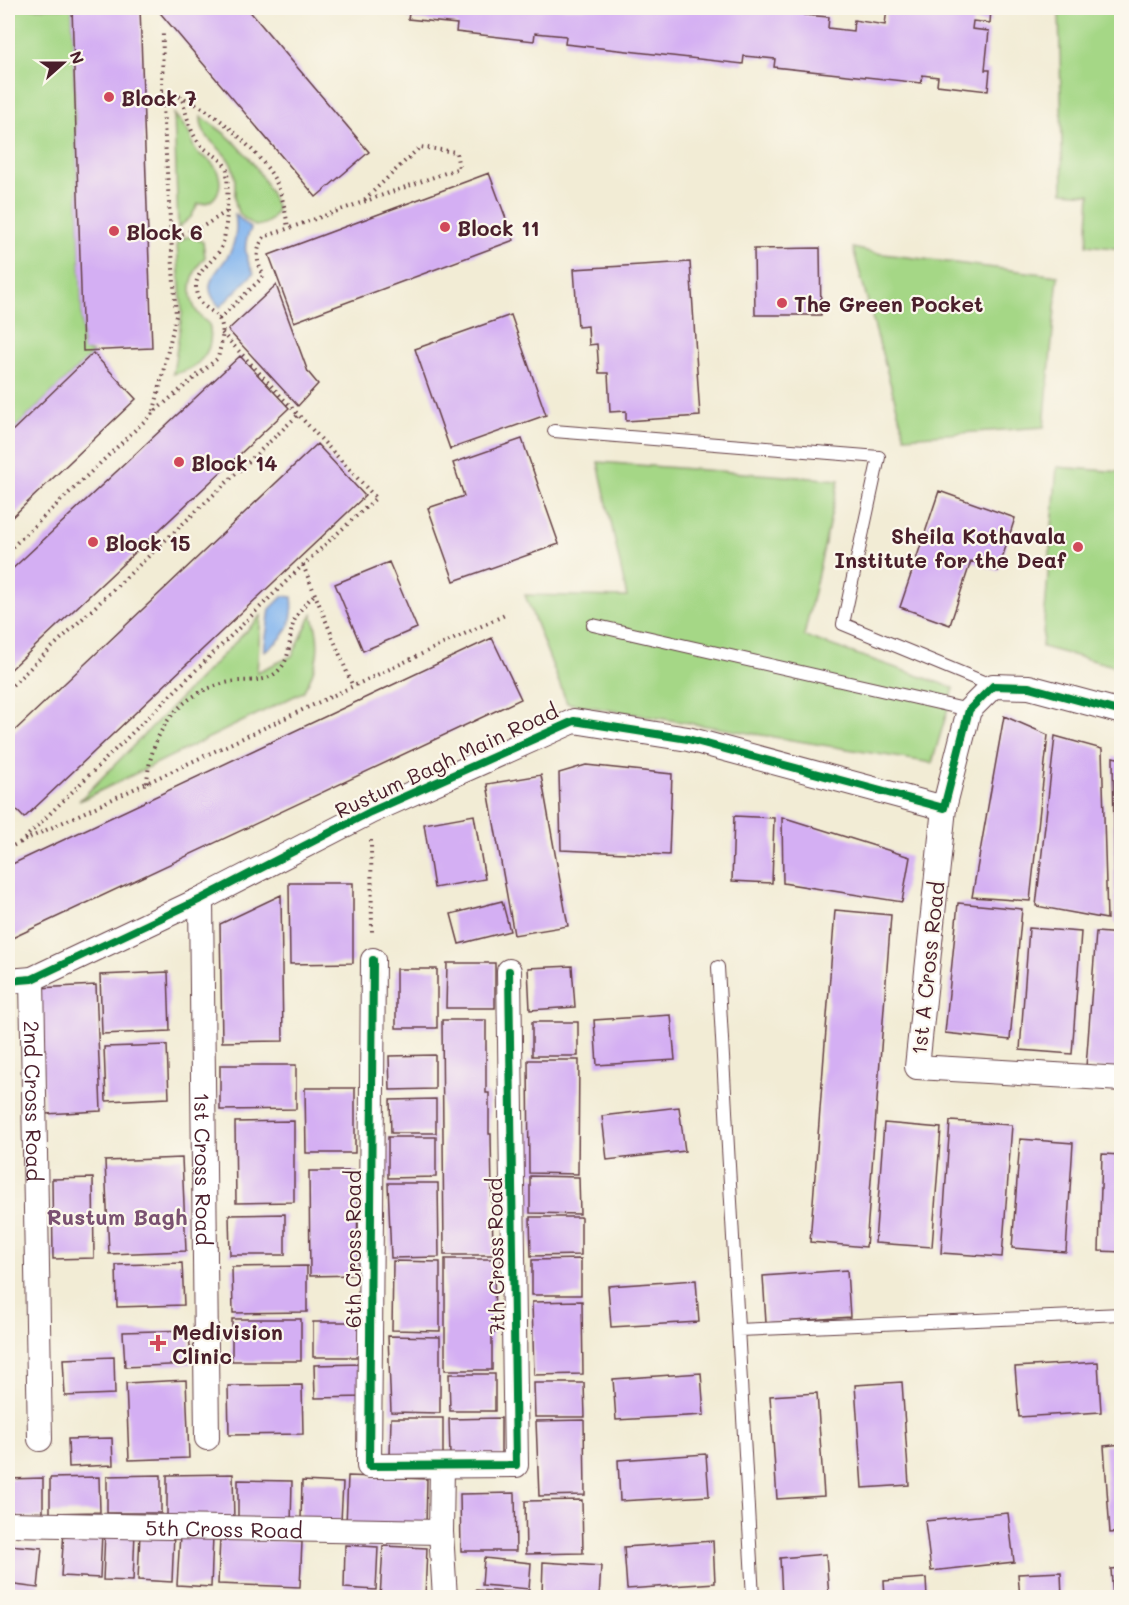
<svg xmlns="http://www.w3.org/2000/svg" width="1129" height="1605" viewBox="0 0 1129 1605" font-family="Mali,sans-serif">
  <rect width="100%" height="100%" fill="#fbf7ec"/>
  <filter id="ink" filterUnits="userSpaceOnUse"><feTurbulence type="fractalNoise" baseFrequency=".0167" numOctaves="2"/><feDisplacementMap in="SourceGraphic" scale="12" xChannelSelector="R" yChannelSelector="G"/><feConvolveMatrix kernelMatrix="1 2 1 2 8 2 1 2 1" color-interpolation-filters="sRGB"/></filter>
  <filter id="wash" filterUnits="userSpaceOnUse"><feTurbulence type="fractalNoise" baseFrequency=".008" numOctaves="4" result="noise"/><feDisplacementMap in="SourceGraphic" scale="24" xChannelSelector="R" yChannelSelector="G"/><feGaussianBlur stdDeviation="1.35" result="paint"/><feColorMatrix in="noise" values="0 0 0 0 0 0 0 0 0 0 0 0 0 0 0 0 0 1.4 0 .05"/><feComposite in="paint" operator="in"/></filter>
  <g filter="url(#wash)">
    <rect width="100%" height="100%" fill="#f2ecd5"/>
    <!-- green -->
    <path fill="#a5d786" stroke="#787b58" stroke-width="1.5" d="M8 8H72L83 350 93 353 8 435Z
      M1059 8H1121V249L1087 245 1090 194 1063 192Z
      M174 114C179 120 185 126 189 133 192 138 192 146 196 151 199 155 207 158 211 162 226 177 222 204 198 204L191 217 178 228Z
      M201 117C238 139 262 168 277 209 273 220 267 225 255 226 222 208 242 192 232 166 224 146 200 141 201 117Z
      M186 237H193L203 242 205 257C186 278 185 307 209 324 216 351 198 370 173 374L182 314 177 244Z
      M853 248 875 253 1058 276 1044 427 905 437Z
      M598 462 839 480 804 636 954 688 932 763 567 703 525 595 627 597Z
      M1057 467 1121 472V668L1042 647Z
      M312 614C322 643 319 666 303 692L79 801 261 616 257 672 292 656Z"/>
    <!-- water -->
    <path fill="#81b4ee" stroke="#666a8c" stroke-width="1.5" d="M235 214 251 229C242 245 245 258 254 273L220 307C195 281 223 271 232 248 236 237 237 225 235 214Z
      M283 596 292 597C295 622 286 639 264 651L270 609Z"/>
    <g id="blocks">
      <!-- building -->
      <path fill="#d4aff3" d="M72 8H140L152 348 83 351Z
        M156 8H247L369 152 316 197Z
        M410 8H806L805 15 829 17 828 28 853 31 854 20 885 25 887 8H991L990 23 973 21 972 29 989 31 985 70H990L988 91 937 85 938 77 922 75 921 83 774 67 775 59 744 56 743 64 565 44 566 36 535 33 534 41 456 32 457 24 408 19Z
        M489 173 514 240 294 322 269 255Z
        M820 248 821 315H755L754 249Z
        M690 262 700 416 626 421V411L610 412 608 373H599L597 344 589 345 588 326 578 327 574 269Z
        M276 285 308 372 318 384 298 406 228 330Z
        M511 315 546 415 450 449 415 349Z
        M93 353 136 399 8 521V435Z
        M240 356 289 408 8 672V573Z
        M522 439 559 544 454 581 428 508 464 496 453 463Z
        M317 444 365 496 24 818 8 801V737Z
        M939 491 1015 518 998 571 971 561 950 625 900 607Z
        M389 562 417 628 363 651 335 584Z
        M492 638 521 699 8 940V866Z
        M1004 716 1048 735 1030 901 972 897Z
        M1055 736 1102 749 1107 919 1036 906Z
        M1113 757 1122 759V924L1115 923Z
        M586 765 672 774 669 855 561 850 559 773Z
        M541 775 568 926 514 935 487 784Z
        M474 815 485 879 434 888 424 824Z
        M734 816 774 818 772 883 732 881Z
        M782 817 910 857 902 902 783 883Z
        M289 883H353V963L290 964Z
        M281 895 283 1041 222 1042 220 924Z
        M502 901 510 931 459 944 451 914Z
        M958 903 1022 909 1010 1040 945 1033Z
        M835 910 891 915 866 1247 810 1242Z
        M1029 928 1081 932 1072 1054 1020 1050Z
        M1096 932 1122 934V1069L1086 1067Z
        M447 963H495V1008H446Z
        M572 966 575 1007 530 1010 528 968Z
        M396 969H437V1028H396Z
        M168 972 170 1031 102 1034 100 975Z
        M96 985 101 1111 45 1114 38 988Z
        M671 1015 675 1060 597 1065 594 1020Z
        M442 1020H486V1093H489V1134H491L493 1255H444Z
        M532 1022H578V1056H532Z
        M167 1045 169 1098 106 1101 104 1047Z
        M435 1055V1089L390 1090 389 1056Z
        M528 1060H579L578 1174 529 1173Z
        M220 1065H296V1109L220 1110Z
        M305 1088H355V1153H306Z
        M436 1099V1133H391L390 1100Z
        M679 1107 685 1151 607 1160 602 1116Z
        M294 1121V1202L236 1203 235 1122Z
        M950 1121 1012 1125 1002 1257 941 1253Z
        M884 1123 941 1128 932 1247 875 1243Z
        M388 1137H436V1177L388 1178Z
        M1020 1139 1073 1143 1066 1252 1012 1248Z
        M1102 1154 1122 1155V1252L1099 1251Z
        M182 1158 186 1251 109 1254 105 1161Z
        M309 1171H357L358 1275 310 1276Z
        M530 1176 579 1177 580 1214 530 1213Z
        M93 1178 94 1258 53 1259 52 1179Z
        M388 1183H438L439 1257 391 1258Z
        M285 1214V1255H230L229 1215Z
        M530 1217H581V1255L531 1256Z
        M445 1259H494L495 1333H492V1370H445Z
        M581 1259V1295H532V1260Z
        M393 1261 440 1262V1331L392 1330Z
        M182 1263 184 1305 117 1307 116 1265Z
        M307 1266V1312L233 1313 232 1267Z
        M847 1270 850 1317 766 1323 763 1276Z
        M696 1280 699 1322 611 1327 608 1286Z
        M582 1301 583 1374 534 1375 532 1302Z
        M232 1319H301V1361H232Z
        M313 1322H360V1357H313Z
        M189 1330 191 1364 125 1367 123 1332Z
        M388 1336 440 1337V1413L391 1412Z
        M114 1357 115 1394 65 1396 63 1359Z
        M1098 1362 1101 1412 1019 1417 1015 1367Z
        M363 1364 364 1397 315 1398 314 1365Z
        M701 1373 704 1415 616 1420 613 1379Z
        M449 1374H495V1411H450Z
        M186 1380 189 1458 129 1460 126 1383Z
        M902 1382 909 1485 862 1488 855 1385Z
        M534 1383H584L585 1417H535Z
        M302 1385 303 1434 229 1435 228 1386Z
        M817 1393 824 1496 777 1499 770 1396Z
        M391 1418H443V1456H390Z
        M501 1418V1456H450L449 1419Z
        M584 1420 585 1495 539 1496 536 1421Z
        M112 1438 113 1465 69 1467 68 1439Z
        M1122 1444V1532L1110 1533 1104 1446Z
        M706 1454 709 1496 620 1501 618 1460Z
        M233 1474 234 1521H167V1475Z
        M161 1475V1513H107V1476Z
        M348 1476 427 1479 426 1528 346 1524Z
        M99 1477 100 1512 50 1513V1478Z
        M43 1478V1517H8V1479Z
        M238 1480 292 1481 291 1525 238 1524Z
        M302 1481 343 1483 341 1521 301 1520Z
        M515 1493 516 1551H461L460 1494Z
        M582 1500 583 1553 526 1554 525 1501Z
        M1008 1513 1014 1562 931 1571 925 1521Z
        M64 1530 102 1532 100 1578 61 1576Z
        M105 1531 135 1532 133 1581 103 1580Z
        M140 1533 174 1534 172 1582 138 1580Z
        M180 1534 213 1536 211 1587 177 1585Z
        M220 1538 302 1542 300 1587 218 1584Z
        M713 1541 715 1583 627 1589 624 1547Z
        M8 1545 42 1548 38 1588 8 1584Z
        M345 1545 378 1547 376 1590 344 1588Z
        M383 1546 427 1548 425 1598H380Z
        M826 1554 829 1598H782L780 1558Z
        M484 1558 531 1563 529 1589 482 1585Z
        M543 1562 601 1566 599 1598H476V1590L542 1594Z
        M1122 1568V1598H1113L1111 1569Z
        M1061 1572 1062 1598H1020L1018 1574Z
        M926 1578 927 1598H885L884 1581Z"/>
    </g>
  </g>
  <g filter="url(#ink)">
    <use href="#blocks" fill-opacity="0" stroke="#633e44" stroke-width="1.5"/>
    <g fill="none" stroke-linecap="round" stroke-linejoin="round">
      <defs>
        <path id="lane" d="M554 431 879 457 843 624 993 686
          M593 625 969 710
          M718 967 753 1598
          M738 1330 1122 1314"/>
        <g id="street">
          <path d="M944 808 917 1067 1122 1079"/>
          <path id="s1" d="M201 899 207 1438"/>
          <path d="M373 960 369 1466 516 1465 509 971"/>
          <path id="s2" d="M32 979 40 1439"/>
          <path d="M8 981 32 979 201 899 370 812 574 721 688 739 944 808 969 710 993 686 1029 687 1122 712"/>
          <path d="M442 1466 441 1532 445 1598"/>
          <path id="s3" d="M8 1524 441 1532"/>
        </g>
      </defs>
      <!-- lane casing -->
      <use href="#lane" stroke="#633e44" stroke-width="14"/>
      <!-- street casing -->
      <use href="#street" stroke="#633e44" stroke-width="26"/>
      <!-- path -->
      <path stroke="#633e44" stroke-width="4" stroke-dasharray="1.5 4.5" stroke-linecap="butt" d="M162 91C199 100 227 123 253 151 262 161 271 171 277 184 283 198 286 213 288 229
        M171 238 202 227 226 212
        M219 319 264 276C256 262 255 251 264 237L459 168 456 152 420 147 362 202
        M154 411 176 316 162 91 163 30
        M8 551 154 412 218 358C220 348 224 336 222 326 218 308 195 310 196 286 197 269 214 262 221 248 228 235 228 186 227 170 221 155 210 155 200 144 189 132 186 111 181 96
        M303 565 353 687
        M8 689 298 415
        M147 783C150 733 178 692 230 682 247 679 265 684 278 671 292 658 288 640 293 624 297 612 306 603 315 594
        M371 840 372 934
        M20 843 303 565 376 498 222 333
        M8 848 507 614"/>
      <!-- lane -->
      <use href="#lane" stroke="#fff" stroke-width="12"/>
      <!-- street -->
      <use href="#street" stroke="#fff" stroke-width="24"/>
      <defs>
        <path id="cycleway" d="M373 960 369 1466 516 1465 509 971
          M8 981 32 979 201 899 370 812 574 721 688 739 944 808 969 710 993 686 1029 687 1122 712"/>
      </defs>
      <!-- cycleway casing -->
      <use href="#cycleway" stroke="#fbf7ec" stroke-width="11"/>
      <!-- cycleway -->
      <use href="#cycleway" stroke="#00873e" stroke-width="8"/>
    </g>
  </g>
  <!-- markers -->
  <g fill="#d1495b" stroke="#fbf7ec" stroke-width="2">
    <circle cx="109" cy="97" r="6"/>
    <circle cx="445" cy="227" r="6"/>
    <circle cx="114" cy="231" r="6"/>
    <circle cx="782" cy="303" r="6"/>
    <circle cx="179" cy="462" r="6"/>
    <circle cx="93" cy="542" r="6"/>
    <circle cx="1078" cy="547" r="6"/>
    <path d="M155 1334h6v6h6v6h-6v6h-6v-6h-6v-6h6z"/>
  </g>
  <g text-anchor="middle" dominant-baseline="central" stroke-width="4.5" stroke-linejoin="round" paint-order="stroke">
    <!-- poi labels -->
    <g font-size="21" font-weight="bold" fill="#4a1f2b" stroke="#fbf7ec" text-anchor="start">
      <text x="121" y="97">Block 7</text>
      <text x="457" y="227">Block 11</text>
      <text x="126" y="231">Block 6</text>
      <text x="794" y="303">The Green Pocket</text>
      <text x="191" y="462">Block 14</text>
      <text x="1066" y="535" text-anchor="end">Sheila Kothavala<tspan x="1066" dy="24">Institute for the Deaf</tspan></text>
      <text x="105" y="542">Block 15</text>
      <text x="172" y="1331">Medivision<tspan x="172" dy="24">Clinic</tspan></text>
    </g>
    <!-- street labels -->
    <g font-size="21" fill="#4a1f2b" stroke="#fbf7ec">
      <text transform="translate(446 760) rotate(-25)">Rustum Bagh Main Road</text>
      <text transform="translate(927 968) rotate(-84)">1st A Cross Road</text>
      <text stroke="none"><textPath href="#s2" startOffset="122">2nd Cross Road</textPath></text>
      <text stroke="none"><textPath href="#s1" startOffset="270">1st Cross Road</textPath></text>
      <text transform="translate(352 1249) rotate(-90)">6th Cross Road</text>
      <text transform="translate(495 1256) rotate(-91)">7th Cross Road</text>
      <text stroke="none"><textPath href="#s3" startOffset="216">5th Cross Road</textPath></text>
    </g>
    <!-- neighbourhood labels -->
    <g font-size="22" font-weight="bold" fill="#7a5171" stroke="#fbf7ec">
      <text x="117" y="1216">Rustum Bagh</text>
    </g>
  </g>
  <!-- margin -->
  <rect width="1129" height="1605" fill="none" stroke="#fbf7ec" stroke-width="30"/>
  <!-- north arrow -->
  <g transform="translate(63 63) rotate(69)" stroke="#fbf7ec" stroke-width="4.5" paint-order="stroke">
  <path d="M0-4.5L10 22L0 15L-10 22Z" fill="#4a1f2b"/>
  <text y="-9" font-size="16" font-weight="bold" text-anchor="middle" fill="#4a1f2b">N</text>
  </g>
</svg>
